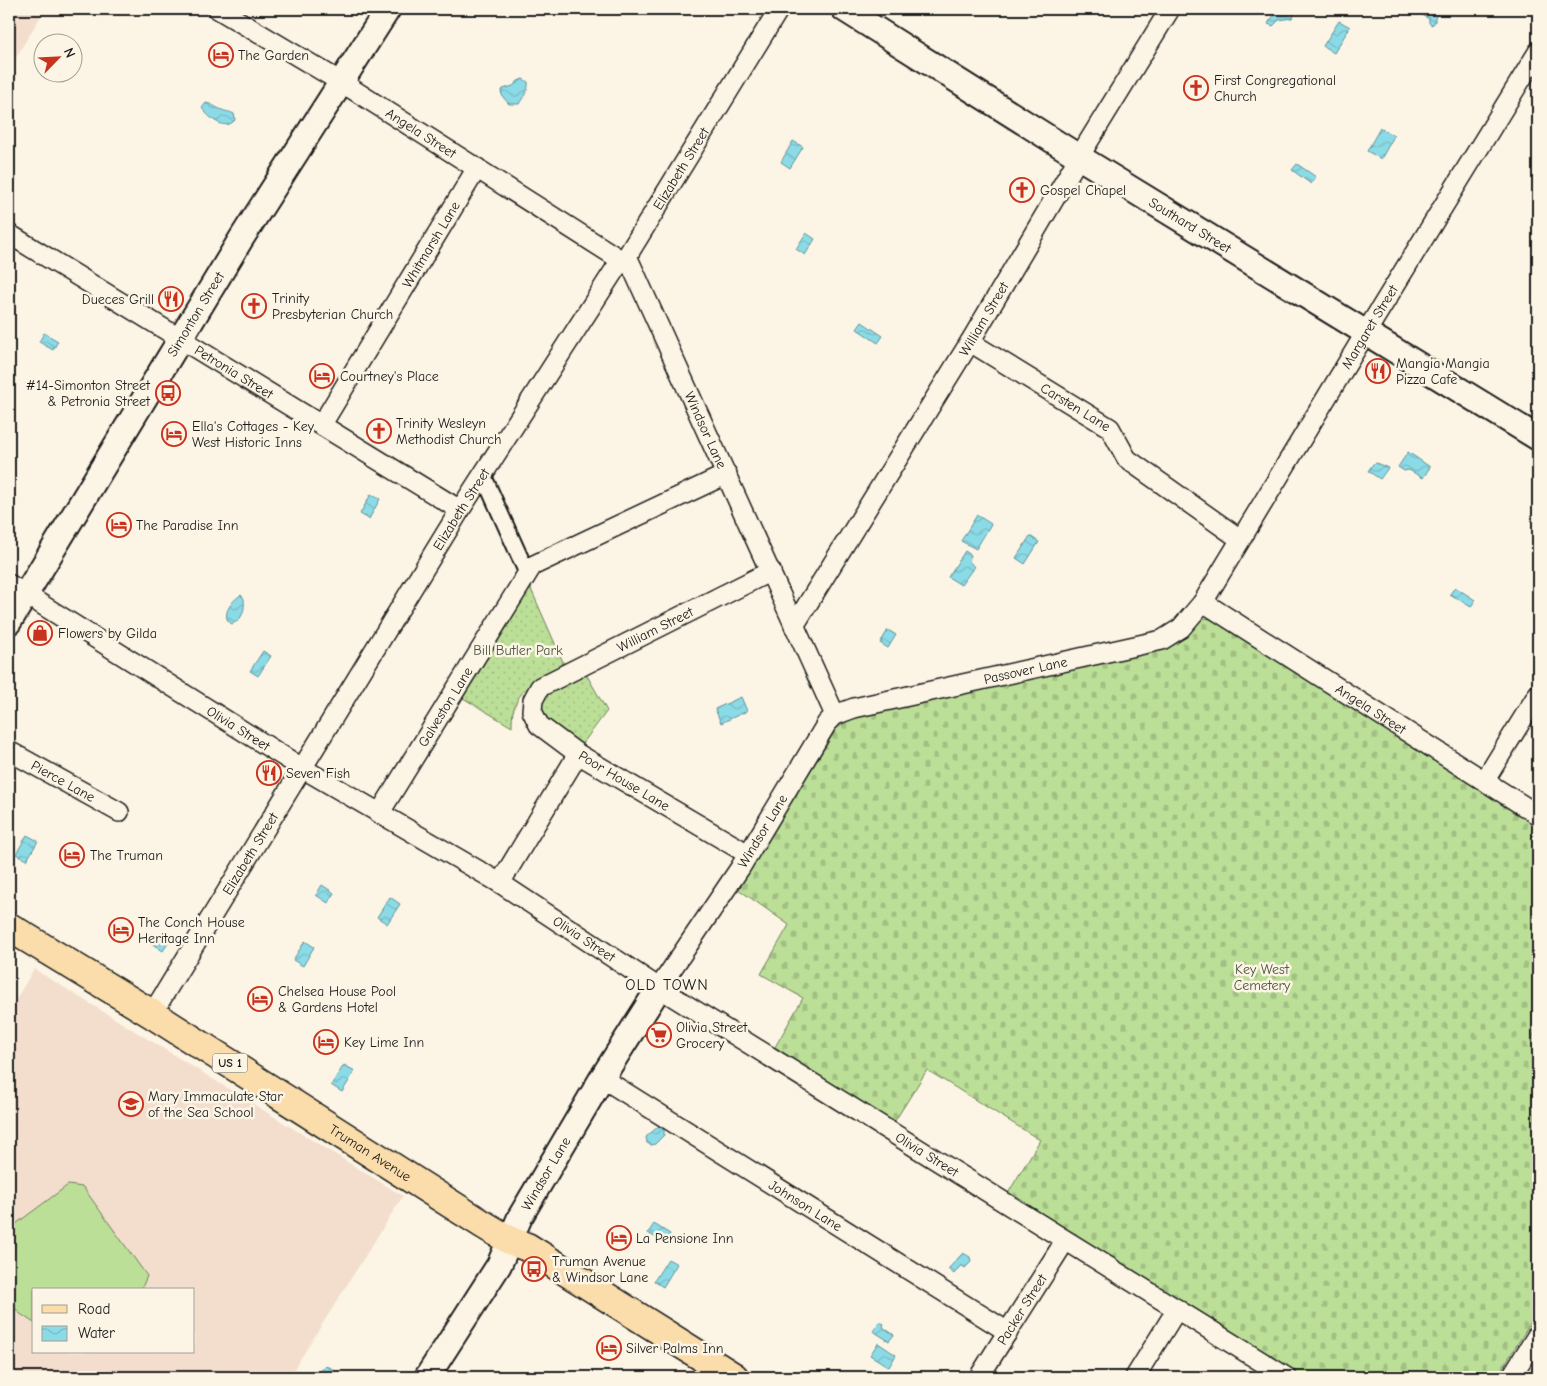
<svg xmlns="http://www.w3.org/2000/svg" width="1547" height="1386" viewBox="0 0 1547 1386" font-family="'Comic Neue',sans-serif">
  <defs>
    <pattern id="grass-dots" width="8" height="8" patternUnits="userSpaceOnUse" patternTransform="scale(1.25)"><rect width="8" height="8" fill="#bcdf98"/><path d="M2 2h.1M6 6h.1" fill="none" stroke="#a1bf82" stroke-width="1.8" stroke-linecap="round"/></pattern>
    <pattern id="cemetery-stones" width="16" height="16" patternUnits="userSpaceOnUse" patternTransform="scale(1.25)"><rect width="16" height="16" fill="#bcdf98"/><path d="M2 7V4a2 2 0 0 1 4 0v3zM10 15v-3a2 2 0 0 1 4 0v3z" fill="#a1bf82"/></pattern>
    <pattern id="water-waves" width="16" height="10" patternUnits="userSpaceOnUse" patternTransform="scale(1.25)"><rect width="16" height="10" fill="#8bdbe7"/><path d="M0 5q4-4 8 0t8 0" fill="none" stroke="#77bbc6"/></pattern>
  </defs>
  <rect width="100%" height="100%" fill="#fcf5e5"/>
  <filter id="ink" filterUnits="userSpaceOnUse"><feTurbulence type="fractalNoise" baseFrequency=".02" numOctaves="2"/><feDisplacementMap in="SourceGraphic" scale="10" xChannelSelector="R" yChannelSelector="G"/><feConvolveMatrix kernelMatrix="1 2 1 2 8 2 1 2 1" color-interpolation-filters="sRGB"/></filter>
  <g filter="url(#ink)">
    <!-- built -->
    <path fill="#f3decd" fill-rule="evenodd" d="M9 9H45L9 69Z
      M34 969 403 1196 289 1377H9V1011ZM34 1290H194V1352H34Z"/>
    <!-- grass -->
    <path fill="url(#grass-dots)" stroke="#6c7e5a" d="M527 580 564 664C545 674 521 685 514 708 512 714 512 721 512 727L451 691Z
      M585 672 607 711 583 743 578 745 538 712 542 694Z"/>
    <!-- cemetery -->
    <path fill="url(#cemetery-stones)" stroke="#6c7e5a" d="M1203 618 1211 619 1538 822V1311L1497 1377H1303L1007 1195 1040 1140 927 1070 893 1124 775 1047 803 998 761 974 789 925 738 889 837 728 853 718 1186 638Z"/>
    <!-- pitch -->
    <path fill="#bcdf98" stroke="#6c7e5a" d="M68 1185 83 1187 147 1276 141 1290H34V1323L19 1313 9 1300V1229Z"/>
    <!-- water -->
    <path fill="url(#water-waves)" stroke="#5f8f96" d="M1417 9H1435L1439 11 1435 18V22L1432 25 1429 23V19L1416 11Z
      M1290 10 1294 11 1295 14 1292 18 1279 20 1273 26 1268 24C1273 13 1280 13 1290 10Z
      M1339 21 1350 27 1334 53 1323 46Z
      M523 79 528 82C529 91 523 97 519 104H509L503 97 501 92 503 89 513 86 518 81Z
      M206 103C213 104 216 108 222 110 226 112 229 111 234 114L235 120C225 132 209 118 202 108Z
      M1380 128 1394 136 1381 159 1367 151Z
      M793 141 803 147 790 168 781 162Z
      M1297 164 1316 177 1311 184 1292 170Z
      M806 233 815 239 805 255 796 249Z
      M862 322 883 336 878 343 857 329Z
      M44 333 58 341 53 350 39 342Z
      M1408 452 1430 467 1423 478 1409 470 1404 471 1398 467Z
      M1376 463 1388 468 1380 479 1368 471 1373 464Z
      M371 494 380 499 369 519 360 514Z
      M977 515 991 524 976 549 961 541Z
      M1030 536 1039 542 1025 564 1016 558Z
      M965 551 971 555 969 561 974 567 961 585 948 577Z
      M1455 587 1475 600 1471 607 1450 594Z
      M241 595 244 599C245 609 243 620 232 624 219 617 232 600 241 595Z
      M888 630 896 635 888 648 880 643Z
      M263 651 271 656 258 676 250 671Z
      M741 697 747 711 721 723 715 709Z
      M27 835 38 841 27 860 16 854Z
      M322 885 334 893 328 903 316 895Z
      M390 897 400 904 387 924 377 917Z
      M157 934 169 942 163 951 151 943Z
      M305 941 314 947 303 966 293 960Z
      M344 1065 355 1071 342 1092 331 1085Z
      M660 1125 664 1127V1135L655 1144 651 1145 647 1143 646 1137Z
      M654 1224 670 1234 664 1243 648 1233Z
      M963 1253 970 1257 971 1262 965 1268 961 1265 954 1274 948 1269Z
      M668 1259 677 1264 663 1287 654 1281Z
      M880 1322 884 1324 883 1327 894 1335 889 1341 873 1331Z
      M878 1343 896 1355 889 1367 870 1355Z
      M325 1366 331 1368 335 1371V1373L340 1374 342 1377H319L318 1372 321 1371Z"/>
    <g fill="none" stroke-linecap="round" stroke-linejoin="round">
      <defs>
        <path id="pedestrian" d="M483 475 527 573"/>
        <g id="minor">
          <path id="s1" d="M218 9 341 82 621 260"/>
          <path id="s2" d="M9 234 460 510"/>
          <path id="s3" d="M627 256 835 715"/>
          <path id="s4" d="M970 342 1110 428 1127 459 1240 539"/>
          <path id="s5" d="M322 424 477 168"/>
          <path id="s6" d="M9 584 302 768 500 883 659 988 1286 1377"/>
          <path id="s7" d="M1203 602 1538 815"/>
          <path id="s8" d="M794 626 970 342 1079 157 1170 9"/>
          <path id="s9" d="M9 751 119 812"/>
          <path d="M1485 780 1538 694"/>
          <path id="s10" d="M379 814 532 566 727 474"/>
          <path id="s11" d="M748 854 578 754 539 725 532 711 533 700 540 687 771 571"/>
          <path d="M500 883 578 754"/>
          <path id="s12" d="M659 988 740 868 827 723 835 715 854 708 1162 640 1181 628 1203 602 1368 329 1538 52"/>
          <path id="s13" d="M152 1014 460 510 621 260 627 256 779 9"/>
          <path id="s14" d="M602 1078 1008 1332"/>
          <path id="s15" d="M979 1377 1065 1241"/>
          <path d="M1135 1377 1177 1309"/>
          <path d="M1511 1377 1538 1334"/>
        </g>
        <g id="tertiary">
          <path id="s16" d="M844 9 1079 157 1538 438"/>
          <path id="s17" d="M9 622 241 239 388 9"/>
          <path id="s18" d="M427 1377 499 1265 520 1217 602 1078 659 988"/>
        </g>
        <g id="primary">
          <path id="s19" d="M9 927 152 1014 484 1225 511 1241 527 1247 734 1377"/>
        </g>
      </defs>
      <!-- pedestrian casing -->
      <use href="#pedestrian" stroke="#1c1c1c" stroke-width="19"/>
      <!-- minor casing -->
      <use href="#minor" stroke="#1c1c1c" stroke-width="22"/>
      <!-- tertiary casing -->
      <use href="#tertiary" stroke="#1c1c1c" stroke-width="28"/>
      <!-- primary casing -->
      <use href="#primary" stroke="#1c1c1c" stroke-width="31"/>
      <!-- pedestrian -->
      <use href="#pedestrian" stroke="#fcf5e5" stroke-width="15"/>
      <!-- minor -->
      <use href="#minor" stroke="#fcf5e5" stroke-width="19"/>
      <!-- tertiary -->
      <use href="#tertiary" stroke="#fcf5e5" stroke-width="24"/>
      <!-- primary -->
      <use href="#primary" stroke="#faddab" stroke-width="28"/>
    </g>
  </g>
  <!-- icons -->
  <defs>
    <symbol id="hotel-ring" viewBox="-11 -11 22 22"><circle r="9.5" fill="#fcf5e5" stroke="#c8321e" stroke-width="1.5"/><path d="M-6-4.5h1.5V1H6V5H4.5V3h-9V5H-6ZM-4 0a1.8 1.8 0 1 1 3.6 0ZM.5 0V-2.5h3Q6-2.5 6 0Z" fill="#c8321e"/></symbol>
    <symbol id="church-ring" viewBox="-11 -11 22 22"><circle r="9.5" fill="#fcf5e5" stroke="#c8321e" stroke-width="1.5"/><path d="M-1.2-6h2.4v3.5h3.3v2.4h-3.3V6h-2.4V-.1h-3.3v-2.4h3.3Z" fill="#c8321e"/></symbol>
    <symbol id="restaurant-ring" viewBox="-11 -11 22 22"><circle r="9.5" fill="#fcf5e5" stroke="#c8321e" stroke-width="1.5"/><path d="M-5-6h1v4h1v-4h1v4h1v-4h1v5L-1.5 .5V6h-2V.5L-5-1ZM5-6V6H3V1.5H1.5Q1.5-4 5-6Z" fill="#c8321e"/></symbol>
    <symbol id="bus-ring" viewBox="-11 -11 22 22"><circle r="9.5" fill="#fcf5e5" stroke="#c8321e" stroke-width="1.5"/><path d="M-5-6H5V4H4V6H2V4H-2V6H-4V4H-5ZM-3.5-4V0h7V-4ZM-3.5 1.2v1.5H-2V1.2ZM2 1.2v1.5H3.5V1.2Z" fill="#c8321e"/></symbol>
    <symbol id="shop-ring" viewBox="-11 -11 22 22"><circle r="9.5" fill="#fcf5e5" stroke="#c8321e" stroke-width="1.5"/><path d="M-5-2.5h2.3a2.7 3.5 0 0 1 5.4 0H5L5.5 6h-11ZM-1.5-2.5h3a1.5 2.3 0 0 0-3 0Z" fill="#c8321e"/></symbol>
    <symbol id="supermarket-ring" viewBox="-11 -11 22 22"><circle r="9.5" fill="#fcf5e5" stroke="#c8321e" stroke-width="1.5"/><path d="M-6-5.5h2.5l.6 2H6L4.5 2H-2.5L-4.4-4H-6ZM-1.5 3.2a1.3 1.3 0 1 0 .1 0ZM3 3.2a1.3 1.3 0 1 0 .1 0Z" fill="#c8321e"/></symbol>
    <symbol id="school-ring" viewBox="-11 -11 22 22"><circle r="9.5" fill="#fcf5e5" stroke="#c8321e" stroke-width="1.5"/><path d="M0-5L7-2L0 1L-7-2ZM-4 1L0 2.5L4 1V4Q0 6-4 4Z" fill="#c8321e"/></symbol>
  </defs>
  <g fill-rule="evenodd">
    <use href="#hotel-ring" x="207" y="41" width="28" height="28"/>
    <use href="#church-ring" x="1182" y="74" width="28" height="28"/>
    <use href="#church-ring" x="1008" y="176" width="28" height="28"/>
    <use href="#restaurant-ring" x="157" y="285" width="28" height="28"/>
    <use href="#church-ring" x="240" y="292" width="28" height="28"/>
    <use href="#restaurant-ring" x="1364" y="357" width="28" height="28"/>
    <use href="#hotel-ring" x="308" y="362" width="28" height="28"/>
    <use href="#bus-ring" x="154" y="379" width="28" height="28"/>
    <use href="#church-ring" x="365" y="417" width="28" height="28"/>
    <use href="#hotel-ring" x="160" y="420" width="28" height="28"/>
    <use href="#hotel-ring" x="105" y="511" width="28" height="28"/>
    <use href="#shop-ring" x="26" y="619" width="28" height="28"/>
    <use href="#restaurant-ring" x="255" y="759" width="28" height="28"/>
    <use href="#hotel-ring" x="58" y="841" width="28" height="28"/>
    <use href="#hotel-ring" x="107" y="916" width="28" height="28"/>
    <use href="#hotel-ring" x="246" y="985" width="28" height="28"/>
    <use href="#supermarket-ring" x="645" y="1021" width="28" height="28"/>
    <use href="#hotel-ring" x="312" y="1028" width="28" height="28"/>
    <use href="#school-ring" x="117" y="1090" width="28" height="28"/>
    <use href="#hotel-ring" x="605" y="1224" width="28" height="28"/>
    <use href="#bus-ring" x="520" y="1255" width="28" height="28"/>
    <use href="#hotel-ring" x="595" y="1334" width="28" height="28"/>
  </g>
  <g text-anchor="middle" dominant-baseline="central" stroke-width="5" stroke-linejoin="round" paint-order="stroke">
    <!-- shield labels -->
    <rect fill="#fcf5e5" stroke="#5f5d58" stroke-width="1" x="212.5" y="1053.5" width="35" height="19" rx="4"/>
    <g font-size="12" font-weight="bold" fill="#1c1c1c">
      <text x="230" y="1063">US 1</text>
    </g>
    <!-- poi labels -->
    <g font-size="14" fill="#1c1c1c" stroke="#fcf5e5" text-anchor="start">
      <text x="238" y="55">The Garden</text>
      <text x="1214" y="80">First Congregational<tspan x="1214" dy="16">Church</tspan></text>
      <text x="1040" y="190">Gospel Chapel</text>
      <text x="272" y="298">Trinity<tspan x="272" dy="16">Presbyterian Church</tspan></text>
      <text x="154" y="299" text-anchor="end">Dueces Grill</text>
      <text x="1396" y="363">Mangia Mangia<tspan x="1396" dy="16">Pizza Cafe</tspan></text>
      <text x="340" y="376">Courtney's Place</text>
      <text x="150" y="385" text-anchor="end">#14-Simonton Street<tspan x="150" dy="16">&amp; Petronia Street</tspan></text>
      <text x="396" y="423">Trinity Wesleyn<tspan x="396" dy="16">Methodist Church</tspan></text>
      <text x="192" y="426">Ella's Cottages - Key<tspan x="192" dy="16">West Historic Inns</tspan></text>
      <text x="136" y="525">The Paradise Inn</text>
      <text x="58" y="633">Flowers by Gilda</text>
      <text x="286" y="773">Seven Fish</text>
      <text x="90" y="855">The Truman</text>
      <text x="138" y="922">The Conch House<tspan x="138" dy="16">Heritage Inn</tspan></text>
      <text x="278" y="991">Chelsea House Pool<tspan x="278" dy="16">&amp; Gardens Hotel</tspan></text>
      <text x="676" y="1027">Olivia Street<tspan x="676" dy="16">Grocery</tspan></text>
      <text x="344" y="1042">Key Lime Inn</text>
      <text x="148" y="1096">Mary Immaculate Star<tspan x="148" dy="16">of the Sea School</tspan></text>
      <text x="636" y="1238">La Pensione Inn</text>
      <text x="552" y="1261">Truman Avenue<tspan x="552" dy="16">&amp; Windsor Lane</tspan></text>
      <text x="626" y="1348">Silver Palms Inn</text>
    </g>
    <!-- street labels -->
    <g font-size="14" fill="#1c1c1c" stroke="#fcf5e5">
      <text stroke="none"><textPath href="#s1" startOffset="238">Angela Street</textPath></text>
      <text stroke="none"><textPath href="#s13" startOffset="998">Elizabeth Street</textPath></text>
      <text stroke="none"><textPath href="#s16" startOffset="408">Southard Street</textPath></text>
      <text stroke="none"><textPath href="#s5" startOffset="210">Whitmarsh Lane</textPath></text>
      <text stroke="none"><textPath href="#s17" startOffset="360">Simonton Street</textPath></text>
      <text stroke="none"><textPath href="#s8" startOffset="361">William Street</textPath></text>
      <text stroke="none"><textPath href="#s12" startOffset="1039">Margaret Street</textPath></text>
      <text stroke="none"><textPath href="#s2" startOffset="264">Petronia Street</textPath></text>
      <text stroke="none"><textPath href="#s4" startOffset="124">Carsten Lane</textPath></text>
      <text stroke="none"><textPath href="#s3" startOffset="191">Windsor Lane</textPath></text>
      <text stroke="none"><textPath href="#s13" startOffset="592">Elizabeth Street</textPath></text>
      <text stroke="none"><textPath href="#s11" startOffset="416">William Street</textPath></text>
      <text stroke="none"><textPath href="#s12" startOffset="521">Passover Lane</textPath></text>
      <text stroke="none"><textPath href="#s10" startOffset="126">Galveston Lane</textPath></text>
      <text stroke="none"><textPath href="#s7" startOffset="199">Angela Street</textPath></text>
      <text stroke="none"><textPath href="#s6" startOffset="271">Olivia Street</textPath></text>
      <text stroke="none"><textPath href="#s9" startOffset="62">Pierce Lane</textPath></text>
      <text transform="translate(624 781) rotate(31)">Poor House Lane</text>
      <text stroke="none"><textPath href="#s12" startOffset="188">Windsor Lane</textPath></text>
      <text stroke="none"><textPath href="#s13" startOffset="188">Elizabeth Street</textPath></text>
      <text stroke="none"><textPath href="#s6" startOffset="676">Olivia Street</textPath></text>
      <text stroke="none"><textPath href="#s19" startOffset="426">Truman Avenue</textPath></text>
      <text stroke="none"><textPath href="#s6" startOffset="1081">Olivia Street</textPath></text>
      <text stroke="none"><textPath href="#s18" startOffset="236">Windsor Lane</textPath></text>
      <text stroke="none"><textPath href="#s14" startOffset="240">Johnson Lane</textPath></text>
      <text stroke="none"><textPath href="#s15" startOffset="80">Packer Street</textPath></text>
    </g>
    <!-- park labels -->
    <g font-size="14" fill="#4c5641" stroke="#fcf5e5">
      <text x="518" y="650">Bill Butler Park</text>
      <text x="1262" y="969">Key West<tspan x="1262" dy="16">Cemetery</tspan></text>
    </g>
    <!-- quarter labels -->
    <g font-size="16" letter-spacing="1" fill="#1c1c1c" stroke="#fcf5e5">
      <text x="667" y="985">OLD TOWN</text>
    </g>
  </g>
  <!-- margin -->
  <rect width="1547" height="1386" fill="none" stroke="#fcf5e5" stroke-width="30"/>
  <rect x="15" y="15" width="1517" height="1356" fill="none" stroke="#1c1c1c" stroke-width="2" filter="url(#ink)"/>
  <!-- legend -->
  <rect x="32" y="1288" width="162" height="65" fill="#fcf5e5" stroke="#a29e95"/>
  <rect x="42" y="1305" width="25" height="8" fill="#faddab" stroke="#a29e95"/>
  <text x="78" y="1314" font-size="15" fill="#1c1c1c">Road</text>
  <rect x="42" y="1326" width="25" height="15" fill="url(#water-waves)" stroke="#a29e95"/>
  <text x="78" y="1338" font-size="15" fill="#1c1c1c">Water</text>
  <!-- north arrow -->
  <g transform="translate(58 58) rotate(66)"><circle r="24" fill="#fcf5e5" stroke="#a29e95"/>
  <path d="M0-4L9 19L0 12L-9 19Z" fill="#c8321e"/>
  <text y="-8" font-size="14" font-weight="bold" text-anchor="middle" fill="#1c1c1c">N</text>
  </g>
</svg>
